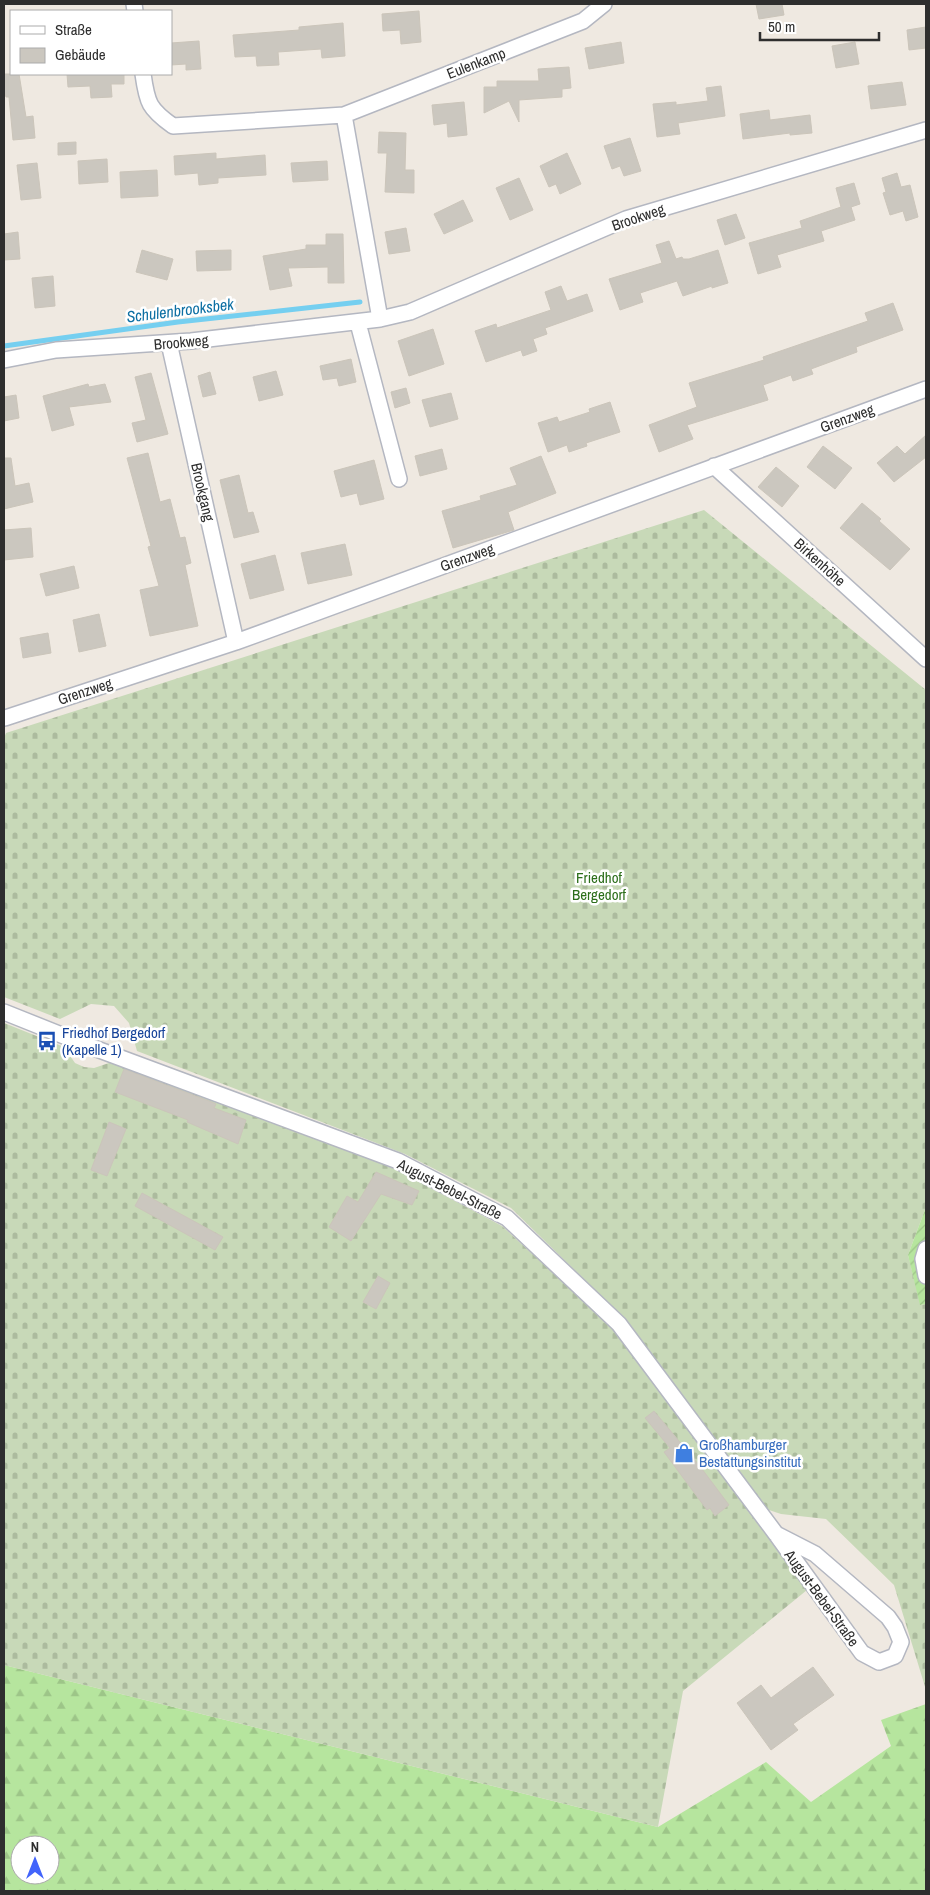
<svg xmlns="http://www.w3.org/2000/svg" width="930" height="1895" viewBox="0 0 930 1895" font-family="'Archivo Narrow',sans-serif">
  <defs>
    <pattern id="forest-firs" width="22" height="20" patternUnits="userSpaceOnUse" patternTransform="scale(1.25)"><rect width="22" height="20" fill="#b6e59e"/><path d="M5 1l3.5 6h-7zM16 11l3.5 6h-7z" fill="#9dc588"/></pattern>
    <pattern id="cemetery-stones" width="16" height="16" patternUnits="userSpaceOnUse" patternTransform="scale(1.25)"><rect width="16" height="16" fill="#c8d9b8"/><path d="M2 7V4a2 2 0 0 1 4 0v3zM10 15v-3a2 2 0 0 1 4 0v3z" fill="#acbb9e"/></pattern>
    <pattern id="garden-furrows" width="10" height="10" patternUnits="userSpaceOnUse" patternTransform="scale(1.25)"><rect width="10" height="10" fill="#b6e59e"/><path d="M-1 1l2-2M0 10L10 0M9 11l2-2" fill="none" stroke="#9dc588"/></pattern>
  </defs>
  <rect width="100%" height="100%" fill="#efe9e1"/>
  <!-- forest -->
  <path fill="url(#forest-firs)" fill-rule="evenodd" d="M4 1665 658 1827 766 1762 811 1802 891 1746 881 1720 926 1704V1891H4ZM20 1845H50V1875H20Z"/>
  <!-- cemetery -->
  <path fill="url(#cemetery-stones)" d="M704 510 926 690V1207L908 1255 921 1305 926 1304V1690L894 1585 826 1519 781 1514 766 1509 629 1323 511 1208 405 1154 137 1051 129 1023 114 1006 91 1004 60 1019 4 997V738L6 733Z
    M4 1023 64 1047 75 1063 84 1067 94 1068 112 1062 395 1169 502 1226 617 1332 807 1590 683 1691 658 1827 4 1665Z"/>
  <!-- garden -->
  <path fill="url(#garden-furrows)" d="M926 1207V1304L920 1305 908 1255Z"/>
  <g fill="none" stroke-linecap="round" stroke-linejoin="round">
    <!-- stream -->
    <path stroke="#75cff0" stroke-width="5" d="M4 346 178 322 360 302"/>
  </g>
  <!-- building -->
  <path fill="#cbc7bf" stroke="#cbc5ba" d="M756 4H782L784 15 759 19Z
    M419 11 421 42 401 44 400 30 383 31 382 14Z
    M343 23 345 56 322 58 321 49 278 52 279 65 257 66 256 56 235 57 233 35 299 30V27Z
    M926 27V48L909 50 907 30Z
    M199 41 201 69 186 70V64L171 65V43Z
    M621 42 624 63 589 69 585 48Z
    M855 42 859 64 836 68 832 46Z
    M569 67 571 88 562 89V97L519 100V122L509 101 484 113V87H497V81H539L538 69Z
    M4 74H19L26 117 33 116 35 138 13 140 9 97H6L4 92Z
    M67 74H124V84H111L112 97 91 98 90 86 68 87Z
    M902 82 906 105 871 109 868 86Z
    M721 86 725 116 678 123 680 134 657 137 653 104 676 102V105L708 101 706 88Z
    M464 102 467 135 448 137 447 123 434 125 432 105Z
    M769 110 770 120 810 115 812 133 790 135V133L743 139 740 114Z
    M379 132 406 133 405 170H414V193L385 192 387 153H378Z
    M630 138 641 171 624 176 620 166 612 169 604 146Z
    M76 142V154L58 155V143Z
    M216 153V159L265 155 266 175 218 178V183L199 185 198 173 175 175 174 156Z
    M567 153 581 184 560 194 556 184 549 187 540 166Z
    M107 159 108 182 79 184 78 161Z
    M327 161 328 180 293 182 291 163Z
    M37 163 41 198 21 200 17 165Z
    M157 170 158 196 121 198 120 172Z
    M897 173 901 187 910 185 918 217 906 221 903 211 890 215 883 193 886 192 882 178Z
    M519 178 533 210 510 220 496 188Z
    M854 183 860 204 851 207 855 220 821 231 824 241 777 255 781 267 758 274 749 243 802 228 800 221 841 207 836 188Z
    M463 200 473 221 444 234 434 214Z
    M736 214 745 238 725 245 717 220Z
    M406 228 410 251 389 254 385 232Z
    M18 232 20 259 4 260V234Z
    M326 234H343L344 283H328V267L288 268 292 286 270 290 263 256 306 249V245H326Z
    M669 241 676 259 682 257 683 259H689L718 250 728 283 712 288V286L683 296 677 281 640 293 643 302 620 310 609 279 662 263 656 245Z
    M142 250 173 259 167 280 136 272Z
    M231 250V270L197 271 196 251Z
    M53 276 55 306 35 308 32 278Z
    M561 286 567 301 587 294 593 311 545 328 547 334 533 339 537 351 523 356 521 350 486 362 475 331 496 324 497 328 551 310 545 292Z
    M893 303 903 330 856 347 857 352 811 369 813 374 793 381 791 375 763 385 768 400 687 425 693 439 659 452 649 425 697 407 689 383 764 360 763 357 868 321 865 313Z
    M433 329 444 364 409 376 398 341Z
    M351 359 356 382 339 386 337 378 323 380 320 366Z
    M276 371 283 395 259 401 253 377Z
    M210 372 216 394 203 397 198 376Z
    M151 373 168 434 137 442 132 423 146 420 135 377Z
    M88 384 89 387 105 384 111 402 69 407 74 425 52 431 43 396Z
    M406 388 410 403 395 408 391 392Z
    M451 393 458 419 430 427 422 400Z
    M16 395 19 418 4 421V397Z
    M610 402 620 432 586 443 587 446 569 452 567 445 548 452 538 423 557 417 559 422 590 412 589 409Z
    M926 435V457L894 482 877 463 897 446 905 454Z
    M823 446 852 468 835 489 807 467Z
    M442 449 447 469 420 476 415 456Z
    M148 453 160 502 170 499 180 538 185 537 191 563 185 565 198 626 150 636 140 590 159 586 148 547 151 546 127 458Z
    M541 456 556 493 508 512 514 530 453 548 442 511 481 500 480 496 517 485 510 468Z
    M4 458H11L15 486 29 483 33 502 4 509Z
    M374 460 384 499 360 505 357 493 341 497 334 471Z
    M776 467 799 486 782 507 758 487Z
    M239 475 248 513 253 512 259 532 234 538 220 480Z
    M862 503 881 519 879 521 910 549 890 570 840 528Z
    M31 528 33 557 4 560V530Z
    M345 544 352 575 308 584 301 553Z
    M275 555 284 590 250 599 241 564Z
    M74 566 79 588 46 596 40 574Z
    M99 614 106 646 79 652 73 620Z
    M48 633 51 653 23 658 20 638Z
    M124 1069 209 1101 216 1104 214 1108 246 1120 238 1144 187 1122 188 1120 115 1092Z
    M109 1122 126 1129 107 1176 91 1170Z
    M376 1172 419 1191 412 1205 381 1194 351 1241 329 1227 347 1196 358 1202Z
    M142 1193 223 1237 215 1250 135 1206Z
    M378 1276 390 1283 376 1309 363 1302Z
    M654 1411 699 1465 729 1505 715 1516 710 1508 707 1510 664 1452 670 1448 645 1418Z
    M813 1667 834 1695 793 1724 798 1730 771 1750 737 1703 761 1685 771 1698Z"/>
  <g fill="none" stroke-linecap="round" stroke-linejoin="round">
    <defs>
      <path id="street" d="M134 4 135 11
        M143 74C147 103 149 109 173 126L344 115 583 21 604 4
        M344 115 380 319
        M358 323 399 479
        M169 343 236 642
        M4 360 56 350 191 341 380 319 410 312 626 219 926 130
        M714 466 926 659
        M5 718 236 642 926 389
        M4 1012 94 1048 398 1161 507 1218 619 1324 776 1534 862 1653 879 1662 895 1656 901 1642 895 1627 888 1617 815 1554 776 1534
        M926 1249 923 1259 926 1276"/>
    </defs>
    <!-- street casing -->
    <use href="#street" stroke="#b4b7c1" stroke-width="18"/>
    <!-- street -->
    <use href="#street" stroke="#fff" stroke-width="15"/>
  </g>
  <!-- icons -->
  <defs>
    <symbol id="bus-bare" viewBox="-9 -9 18 18"><path d="M-5-6H5V4H4V6H2V4H-2V6H-4V4H-5ZM-3.5-4V0h7V-4ZM-3.5 1.2v1.5H-2V1.2ZM2 1.2v1.5H3.5V1.2Z" fill="#1a4fb4" stroke="#fff" stroke-width="2.5" paint-order="stroke"/></symbol>
    <symbol id="shop-bare" viewBox="-9 -9 18 18"><path d="M-5-2.5h2.3a2.7 3.5 0 0 1 5.4 0H5L5.5 6h-11ZM-1.5-2.5h3a1.5 2.3 0 0 0-3 0Z" fill="#3f7fe0" stroke="#fff" stroke-width="2.5" paint-order="stroke"/></symbol>
  </defs>
  <g fill-rule="evenodd">
    <use href="#bus-bare" x="33" y="1027" width="28" height="28"/>
    <use href="#shop-bare" x="670" y="1439" width="28" height="28"/>
  </g>
  <g text-anchor="middle" dominant-baseline="central" stroke-width="5" stroke-linejoin="round" paint-order="stroke">
    <!-- street labels -->
    <g font-size="15" fill="#2e2e2e" stroke="#fff">
      <text transform="translate(476 63) rotate(-21)">Eulenkamp</text>
      <text transform="translate(638 217) rotate(-19)">Brookweg</text>
      <text transform="translate(181 342) rotate(-5)">Brookweg</text>
      <text transform="translate(847 418) rotate(-20)">Grenzweg</text>
      <text transform="translate(203 492) rotate(77)">Brookgang</text>
      <text transform="translate(467 557) rotate(-20)">Grenzweg</text>
      <text transform="translate(820 562) rotate(42)">Birkenhöhe</text>
      <text transform="translate(85 691) rotate(-18)">Grenzweg</text>
      <text transform="translate(450 1189) rotate(27)">August-Bebel-Straße</text>
      <text transform="translate(822 1598) rotate(54)">August-Bebel-Straße</text>
    </g>
    <!-- park labels -->
    <g font-size="15" fill="#2c6e1b" stroke="#fff">
      <text x="599" y="877">Friedhof<tspan x="599" dy="17">Bergedorf</tspan></text>
    </g>
    <!-- transit labels -->
    <g font-size="15" fill="#164399" stroke="#fff" text-anchor="start">
      <text x="62" y="1032">Friedhof Bergedorf<tspan x="62" dy="17">(Kapelle 1)</tspan></text>
    </g>
    <!-- shop labels -->
    <g font-size="15" fill="#366cbe" stroke="#fff" text-anchor="start">
      <text x="699" y="1444">Großhamburger<tspan x="699" dy="17">Bestattungsinstitut</tspan></text>
    </g>
    <!-- water labels -->
    <g font-size="16" font-style="italic" fill="#0d6fa3" stroke="#fff">
      <text transform="translate(180 310) rotate(-7)">Schulenbrooksbek</text>
    </g>
  </g>
  <!-- border -->
  <rect width="930" height="1895" fill="none" stroke="#2e2e2e" stroke-width="10"/>
  <!-- legend -->
  <rect x="10" y="10" width="162" height="65" fill="#ffffff" stroke="#ababab"/>
  <rect x="20" y="26" width="25" height="8" fill="#ffffff" stroke="#ababab"/>
  <text x="55" y="35" font-size="15" fill="#2e2e2e">Straße</text>
  <rect x="20" y="48" width="25" height="15" fill="#cbc7bf" stroke="#ababab"/>
  <text x="55" y="60" font-size="15" fill="#2e2e2e">Gebäude</text>
  <!-- north arrow -->
  <g transform="translate(35 1860)"><circle r="24" fill="#ffffff" stroke="#ababab"/>
  <path d="M0-4L9 19L0 12L-9 19Z" fill="#4264fb"/>
  <text y="-8" font-size="14" font-weight="bold" text-anchor="middle" fill="#2e2e2e">N</text>
  </g>
  <!-- scale -->
  <path d="M760 32v8h119v-8" fill="none" stroke="#2e2e2e" stroke-width="2.5"/>
  <text x="768" y="32" font-size="15" fill="#2e2e2e" stroke="#ffffff" stroke-width="4" paint-order="stroke">50 m</text>
</svg>
